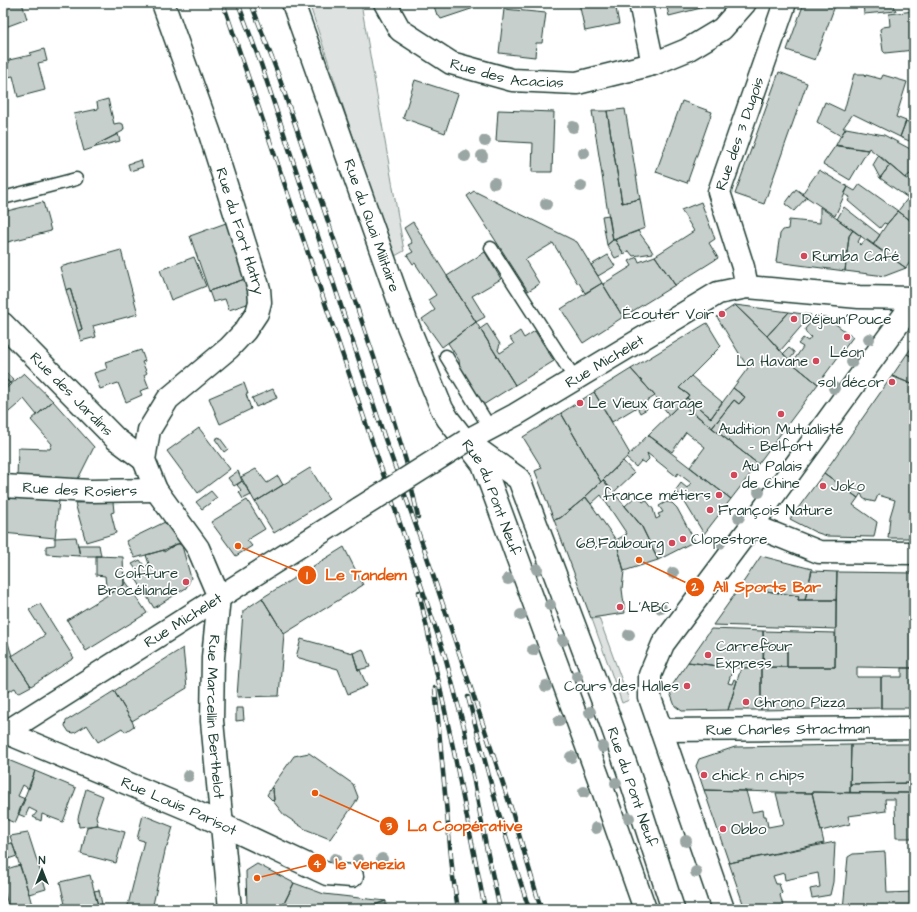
<svg xmlns="http://www.w3.org/2000/svg" width="917" height="912" viewBox="0 0 917 912" font-family="'Architects Daughter',sans-serif">
  <rect width="100%" height="100%" fill="#fff"/>
  <filter id="ink" filterUnits="userSpaceOnUse"><feTurbulence type="fractalNoise" baseFrequency=".025" numOctaves="2"/><feDisplacementMap in="SourceGraphic" scale="8" xChannelSelector="R" yChannelSelector="G"/><feConvolveMatrix kernelMatrix="1 2 1 2 8 2 1 2 1" color-interpolation-filters="sRGB"/></filter>
  <g filter="url(#ink)">
    <!-- green -->
    <path fill="#dee3e2" stroke="#7e908b" d="M309 3H361L404 251 395 256 369 185Z
      M599 618 629 700 622 703 592 619Z"/>
    <!-- building -->
    <path fill="#c7cfcc" stroke="#1f3d34" d="M3 3H22L27 19 3 28Z
      M433 3H472L474 8 441 19 439 16 437 15Z
      M579 3H615L619 24 585 31Z
      M666 3H700L701 8 669 16Z
      M804 3H836L815 60 787 50Z
      M863 3H893L896 11 864 14Z
      M504 9 546 13 542 43H536L535 57 499 53Z
      M914 11V50L885 53 883 51 880 29 883 27 890 26 889 14Z
      M44 49 47 61 38 63 45 90 18 97 13 76 3 78V65L9 63V60L31 55 30 53Z
      M779 72 807 83 764 204 735 194Z
      M854 74H864L865 77 866 75 881 79 883 75 907 82 896 117 906 121 900 137 853 114 843 128H846L841 136 817 122 825 102 844 111Z
      M415 80 458 94 445 133 403 118Z
      M108 99 114 124 119 123 123 124 124 128 123 131 96 145V147L84 151 74 114 98 109 97 102Z
      M682 101 712 112 687 183 656 172Z
      M625 109 640 199 622 203 607 111Z
      M498 110 554 112 552 172H532L533 143 496 141Z
      M592 111H607L622 203 640 199 645 228 613 240 607 207Z
      M906 121 914 125V143L900 137Z
      M846 128 884 135 914 151V171L905 178 869 148 868 150 837 146 836 145 841 135Z
      M118 134 120 141 96 147V145Z
      M836 145 868 150 850 180 823 164Z
      M879 155 890 165 880 178 873 165Z
      M141 160 143 167 130 171 128 164Z
      M890 165 905 178 914 183V223L898 211 908 198 880 178Z
      M819 170 848 187 835 216 802 194Z
      M860 184 898 211 887 224 884 223 880 228 848 201 850 197 844 194 848 187 855 191Z
      M796 189 807 197 794 211 785 204Z
      M474 191 577 242 602 283 585 293 579 283 578 284 553 243 525 260 539 283 538 285 528 291 467 196Z
      M43 202 51 231 4 243 3 238V212Z
      M701 202 715 239 709 243 718 258 675 285 655 256 694 231 681 210Z
      M820 207 853 230 849 236 845 271 776 262 780 234 783 230 788 229 789 220 820 223Z
      M844 207 880 235 873 245 837 219Z
      M898 211 914 223V256L906 268 873 245 887 224Z
      M609 215 613 240 607 245 602 216Z
      M413 222 476 322 442 347 422 319 435 310 428 300 436 295 415 263 413 264 407 255 413 252 408 245 412 243 404 228Z
      M226 223 245 279 209 291 190 236Z
      M853 230 861 236 858 242 861 245 866 239 906 268 885 276 845 271 849 236Z
      M638 231 649 246 653 253 633 256 629 251 624 254 615 240Z
      M613 240H615L624 254 615 258 607 245Z
      M121 250 138 314 93 326 96 337 81 341 78 331 82 329 70 288 66 290 60 267Z
      M485 252 501 279 472 296 485 317 476 322 447 276Z
      M608 255 615 266 598 276 591 265Z
      M655 256 675 285 623 317 603 284 632 266 629 261 637 257 639 262Z
      M194 257 206 286 171 300 160 270Z
      M245 279 249 291 247 292 249 298 247 304 229 310 225 299 213 302 209 291Z
      M602 283 623 317 583 343 561 309Z
      M70 288 82 329 78 331 66 290Z
      M735 305 751 307 789 312 767 336Z
      M735 305 767 336 792 363 818 384 758 464 712 428 734 400 739 404 745 397 733 388 748 368 717 317Z
      M789 312 811 315 780 351 767 336Z
      M816 316 826 317 853 337 818 384 792 363 803 347 798 344 803 338 808 341 811 337 806 333 805 329Z
      M476 322 515 385 483 405 460 370 459 360 448 343Z
      M707 323 721 346 679 388 689 395 669 415 655 396 631 369Z
      M487 324 500 344 498 350 500 353 514 344 510 338 520 331 524 338 535 331 554 361 515 385 480 329Z
      M914 344V358L907 354Z
      M789 348 794 352V354L789 360 783 354Z
      M141 350 145 361 142 362 147 373 144 375 149 388 140 391 142 395 126 402 118 383 100 389 94 373 107 369 105 362Z
      M907 354 914 358V385L892 376Z
      M631 369 655 396 644 403 647 409 640 413 637 407 612 422 594 392Z
      M3 370 14 380 10 383 3 377Z
      M24 373 53 401 37 415 24 399 3 417V391Z
      M691 376 722 402 711 418 687 398 689 395 679 388Z
      M892 376 914 385V538H888L890 517 895 500 878 495 875 502 866 500 863 498 861 493 858 498 824 473Z
      M3 377 10 383 3 389Z
      M244 383 248 394H246L251 409 220 424 209 398Z
      M733 388 745 397 739 404 734 400 712 428 681 403 687 398 711 418Z
      M273 389 277 398 256 407 252 398Z
      M594 392 630 454 601 482 561 413Z
      M53 401 94 447 78 479 17 478 18 448 50 449 52 444 31 420Z
      M681 403 758 464 731 499 690 467 705 447 686 432 672 452 648 435Z
      M561 413 601 482 585 497H586L560 518 554 520 535 471 542 468 523 437Z
      M199 428 230 469 198 493 167 451Z
      M648 435 731 499 704 534 681 496 675 491 681 483 687 488 691 483 678 473 676 476 647 453 649 459 645 463 641 461 636 467 626 458Z
      M219 437 228 449 224 452 215 439Z
      M623 461 634 473 614 492 603 480Z
      M310 468 329 499 274 533 255 502Z
      M256 469 267 483 278 476 283 485 255 502 241 477Z
      M238 471 242 481 234 486 228 478Z
      M824 473 858 498 853 505 877 522 874 537 827 536 815 532 790 519Z
      M603 480 641 525 658 560 624 571 616 540 627 534 601 495 591 504 585 497Z
      M242 481 251 495 243 499 239 492 241 490 237 485Z
      M211 491 217 498 202 509 196 502Z
      M637 495 643 502 646 500 653 509 656 519 660 517 658 514 663 512 659 506 666 502 672 503 677 508 695 541 658 560 642 527 625 506Z
      M3 497 59 501 55 538 3 533Z
      M586 497 616 540 624 571 622 589 625 613 591 618 554 520 560 518Z
      M247 500 265 529 247 540 252 546 236 556 211 522Z
      M113 502 114 512 111 513 116 533 86 542 75 503Z
      M165 522 180 543 164 550 135 558 126 541Z
      M76 537 80 556 46 554V546L55 545V538Z
      M176 544H179L182 546 191 578 186 588 154 608 133 574 138 572 132 564 140 560 145 567 149 564 146 555 164 550V552Z
      M78 545H99L101 556H80Z
      M344 547 363 585 284 634 262 598Z
      M96 556 123 557 124 585 110 593 106 586 105 576 96 575Z
      M761 556 812 569 805 600H798L799 596 740 587Z
      M812 571 837 572 836 600H805Z
      M837 572 914 573V668L857 667V677H881V708L761 710V667H835Z
      M124 579 147 613 86 651 67 620 124 585Z
      M740 587 799 596 798 600H836V629L713 625Z
      M262 598 284 634 279 696 237 697 243 611Z
      M40 604 74 658 31 686 12 656 45 635 29 610Z
      M711 629 763 631 764 649 763 665 742 663 741 668H733L688 662Z
      M763 631 835 633V667H787V647H773V643H763Z
      M301 639 353 653 358 670H360L367 686 348 694 338 669 296 657Z
      M8 643 12 656 31 686 18 693 15 688 5 693 3 690V646Z
      M763 643H773V647H787V667L741 668 742 663 763 665Z
      M183 648 187 688 132 721 114 691Z
      M363 649 370 667 358 670 353 653Z
      M688 662 733 668 728 683 732 684 734 679 737 681 728 710 682 711 675 706 669 690Z
      M761 667V710H728L741 668Z
      M902 668H914V708H881V677H902Z
      M114 691 132 721 134 726 125 732 122 728 98 742 87 725 74 733 69 732 65 726 66 721Z
      M236 708H243L244 720 236 721Z
      M892 744H914V783L850 784 851 745Z
      M851 745 850 793 812 792V793L704 790 696 766 699 759 735 747Z
      M309 753 353 784 358 797 357 800 330 839 305 829 284 815 273 801 274 800 273 789 271 788 294 756Z
      M8 760 35 771 29 789 23 785 18 796 25 799 15 823 3 818V763Z
      M35 771 76 788 63 822 42 814 41 821 33 817 37 812 29 808 25 817 18 814Z
      M914 783V793H850V784Z
      M271 788 273 789 274 800 273 801 267 795Z
      M86 789 103 796 96 816 98 825 79 827 78 818Z
      M704 790 746 791 752 812 763 810 764 816H766L768 827 784 824 776 793H812L824 843 729 863Z
      M812 792 914 793V838H896L895 799H885L886 811 848 816 850 824 821 831Z
      M143 815 173 827 167 847H166L152 909H127L144 841 137 839Z
      M97 825 125 832 116 863 81 854 87 827Z
      M28 833 46 889 29 894 10 836Z
      M835 842 833 882 830 895 812 898 810 889 820 887 818 873 785 880 784 873 773 876 776 884H779L782 893 780 895 784 909H745L729 863Z
      M12 843 17 856 8 859 3 845Z
      M885 852 887 893 914 892V909H843L848 857 853 854Z
      M257 864 294 883 283 906 266 909H247L246 871Z
      M20 865 29 894 33 909H9L3 886V870Z
      M90 875 99 909H66L60 882Z
      M294 883 324 894 386 901 360 909H281Z
      M99 890 103 909H99L94 891Z
      M386 901V909H376L375 905Z"/>
    <g fill="none" stroke-linecap="round" stroke-linejoin="round">
      <defs>
        <path id="lane" d="M3 198 76 179
          M491 248 575 379
          M446 356 490 428"/>
        <g id="street">
          <path id="s1" d="M163 3 210 134 259 289 260 302 257 313 245 331 229 348 168 399 149 430 144 460 156 490 198 548 219 597 213 657 212 721 230 909"/>
          <path id="s2" d="M385 3 400 30 451 63 512 80 577 83 653 64 687 50 722 29 745 3"/>
          <path d="M640 3 653 64"/>
          <path id="s3" d="M747 287 743 267 719 192 785 3"/>
          <path id="s4" d="M3 324 116 439 144 460"/>
          <path id="s5" d="M3 486 90 491 156 490"/>
          <path d="M752 525 819 552 914 553"/>
          <path id="s6" d="M661 730 914 728"/>
          <path id="s7" d="M5 732 191 810 327 874 352 876"/>
          <path id="s8" d="M673 909 628 771 607 712 519 479 466 441 515 415 718 293 747 287 859 297 914 298"/>
          <path d="M723 909 650 698V675L663 644 752 525 914 302"/>
        </g>
        <g id="secondary">
          <path id="s9" d="M293 3 406 321 442 409 448 419 483 464 599 779 645 909"/>
          <path id="s10" d="M3 734 360 508"/>
        </g>
      </defs>
      <!-- lane casing -->
      <use href="#lane" stroke="#1f3d34" stroke-width="15"/>
      <!-- street casing -->
      <use href="#street" stroke="#1f3d34" stroke-width="25"/>
      <!-- secondary casing -->
      <use href="#secondary" stroke="#1f3d34" stroke-width="25"/>
      <!-- lane -->
      <use href="#lane" stroke="#fff" stroke-width="12"/>
      <!-- street -->
      <use href="#street" stroke="#fff" stroke-width="22"/>
      <!-- secondary -->
      <use href="#secondary" stroke="#fff" stroke-width="22"/>
      <defs>
        <path id="rail" d="M223 3 445 656 464 727 486 846 500 909
          M238 3 261 64 384 436 426 554 512 811 541 909
          M251 3 278 74 377 366 406 461 418 517
          M419 592 454 752 485 909
          M435 688 453 877 458 909
          M468 697 499 814 529 909"/>
      </defs>
      <!-- rail casing -->
      <use href="#rail" stroke="#1f3d34" stroke-width="4.5"/>
      <!-- rail -->
      <use href="#rail" stroke="#fff" stroke-width="3" stroke-dasharray="9" stroke-linecap="butt"/>
      <defs>
        <path id="secondary-bridge" d="M360 508 466 441"/>
      </defs>
      <!-- secondary-bridge casing -->
      <use href="#secondary-bridge" stroke="#1f3d34" stroke-width="25" stroke-linecap="butt"/>
      <!-- secondary-bridge -->
      <use href="#secondary-bridge" stroke="#fff" stroke-width="22"/>
    </g>
    <!-- trees -->
    <g fill="#99a6a3">
      <circle cx="573" cy="127" r="6"/>
      <circle cx="485" cy="141" r="6"/>
      <circle cx="584" cy="153" r="6"/>
      <circle cx="465" cy="156" r="6"/>
      <circle cx="482" cy="156" r="6"/>
      <circle cx="494" cy="183" r="6"/>
      <circle cx="581" cy="186" r="6"/>
      <circle cx="546" cy="204" r="6"/>
      <circle cx="869" cy="339" r="6"/>
      <circle cx="852" cy="362" r="6"/>
      <circle cx="834" cy="388" r="6"/>
      <circle cx="759" cy="492" r="6"/>
      <circle cx="739" cy="517" r="6"/>
      <circle cx="720" cy="543" r="6"/>
      <circle cx="537" cy="569" r="6"/>
      <circle cx="673" cy="573" r="6"/>
      <circle cx="508" cy="579" r="6"/>
      <circle cx="550" cy="605" r="6"/>
      <circle cx="661" cy="608" r="6"/>
      <circle cx="521" cy="615" r="6"/>
      <circle cx="629" cy="635" r="6"/>
      <circle cx="563" cy="640" r="6"/>
      <circle cx="533" cy="650" r="6"/>
      <circle cx="577" cy="676" r="6"/>
      <circle cx="546" cy="686" r="6"/>
      <circle cx="590" cy="712" r="6"/>
      <circle cx="559" cy="721" r="6"/>
      <circle cx="603" cy="747" r="6"/>
      <circle cx="571" cy="757" r="6"/>
      <circle cx="188" cy="776" r="6"/>
      <circle cx="616" cy="783" r="6"/>
      <circle cx="584" cy="792" r="6"/>
      <circle cx="629" cy="818" r="6"/>
      <circle cx="596" cy="828" r="6"/>
      <circle cx="686" cy="841" r="6"/>
      <circle cx="335" cy="859" r="6"/>
      <circle cx="382" cy="859" r="6"/>
      <circle cx="358" cy="860" r="6"/>
      <circle cx="696" cy="872" r="6"/>
    </g>
  </g>
  <!-- markers -->
  <g fill="#d1495b" stroke="#fff" stroke-width="1.5">
    <circle cx="804" cy="256" r="4"/>
    <circle cx="722" cy="314" r="4"/>
    <circle cx="794" cy="319" r="4"/>
    <circle cx="847" cy="337" r="4"/>
    <circle cx="816" cy="361" r="4"/>
    <circle cx="892" cy="382" r="4"/>
    <circle cx="580" cy="403" r="4"/>
    <circle cx="781" cy="414" r="4"/>
    <circle cx="734" cy="475" r="4"/>
    <circle cx="823" cy="486" r="4"/>
    <circle cx="719" cy="495" r="4"/>
    <circle cx="710" cy="510" r="4"/>
    <circle cx="683" cy="539" r="4"/>
    <circle cx="672" cy="543" r="4"/>
    <circle cx="186" cy="582" r="4"/>
    <circle cx="620" cy="607" r="4"/>
    <circle cx="708" cy="655" r="4"/>
    <circle cx="687" cy="686" r="4"/>
    <circle cx="746" cy="702" r="4"/>
    <circle cx="704" cy="775" r="4"/>
    <circle cx="723" cy="829" r="4"/>
  </g>
  <g text-anchor="middle" dominant-baseline="central" stroke-width="3.5" stroke-linejoin="round" paint-order="stroke">
    <!-- street labels -->
    <g font-size="15" fill="#1f3d34" stroke="#fff">
      <text stroke="none"><textPath href="#s2" startOffset="149">Rue des Acacias</textPath></text>
      <text stroke="none"><textPath href="#s3" startOffset="161">Rue des 3 Dugois</textPath></text>
      <text stroke="none"><textPath href="#s9" startOffset="236">Rue du Quai Militaire</textPath></text>
      <text stroke="none"><textPath href="#s1" startOffset="241">Rue du Fort Hatry</textPath></text>
      <text stroke="none"><textPath href="#s8" startOffset="682">Rue Michelet</textPath></text>
      <text stroke="none"><textPath href="#s4" startOffset="98">Rue des Jardins</textPath></text>
      <text stroke="none"><textPath href="#s5" startOffset="77">Rue des Rosiers</textPath></text>
      <text stroke="none"><textPath href="#s9" startOffset="535">Rue du Pont Neuf</textPath></text>
      <text stroke="none"><textPath href="#s10" startOffset="213">Rue Michelet</textPath></text>
      <text stroke="none"><textPath href="#s1" startOffset="795">Rue Marcellin Berthelot</textPath></text>
      <text stroke="none"><textPath href="#s6" startOffset="127">Rue Charles Stractman</textPath></text>
      <text transform="translate(632 787) rotate(71)">Rue du Pont Neuf</text>
      <text stroke="none"><textPath href="#s7" startOffset="189">Rue Louis Parisot</textPath></text>
    </g>
    <!-- poi labels -->
    <g font-size="15" fill="#1f3d34" stroke="#fff" text-anchor="start">
      <text x="812" y="256">Rumba Café</text>
      <text x="714" y="314" text-anchor="end">Écouter Voir</text>
      <text x="802" y="319">Déjeun'Pouce</text>
      <text x="847" y="352" text-anchor="middle">Léon</text>
      <text x="808" y="361" text-anchor="end">La Havane</text>
      <text x="884" y="382" text-anchor="end">sol décor</text>
      <text x="588" y="403">Le Vieux Garage</text>
      <text x="781" y="429" text-anchor="middle">Audition Mutualiste<tspan x="781" dy="17">- Belfort</tspan></text>
      <text x="742" y="466">Au Palais<tspan x="742" dy="17">de Chine</tspan></text>
      <text x="831" y="486">Joko</text>
      <text x="711" y="495" text-anchor="end">france métiers</text>
      <text x="718" y="510">François Nature</text>
      <text x="691" y="539">Clopestore</text>
      <text x="664" y="543" text-anchor="end">68,Faubourg</text>
      <text x="178" y="573" text-anchor="end">Coiffure<tspan x="178" dy="17">Brocéliande</tspan></text>
      <text x="628" y="607">L'ABC</text>
      <text x="716" y="646">Carrefour<tspan x="716" dy="17">Express</tspan></text>
      <text x="679" y="686" text-anchor="end">Cours des Halles</text>
      <text x="754" y="702">Chrono Pizza</text>
      <text x="712" y="775">chick n chips</text>
      <text x="731" y="829">Obbo</text>
    </g>
  </g>
  <!-- callouts -->
  <path fill="none" stroke="#e8590c" stroke-width="1.5" d="M238 546L307 575M639 560L695 587M315 793L389 826M257 878L317 863"/>
  <g fill="#e8590c" stroke="#fff" stroke-width="1.5">
    <circle cx="238" cy="546" r="4"/>
    <circle cx="639" cy="560" r="4"/>
    <circle cx="315" cy="793" r="4"/>
    <circle cx="257" cy="878" r="4"/>
    <circle cx="307" cy="575" r="10"/>
    <circle cx="695" cy="587" r="10"/>
    <circle cx="389" cy="826" r="10"/>
    <circle cx="317" cy="863" r="10"/>
  </g>
  <g font-size="12" text-anchor="middle" font-weight="bold" fill="#fff">
    <text x="307" y="579">1</text>
    <text x="695" y="591">2</text>
    <text x="389" y="830">3</text>
    <text x="317" y="868">4</text>
  </g>
  <g font-size="16" text-anchor="middle" font-weight="bold" fill="#e8590c" stroke="#fff" stroke-width="3.5" stroke-linejoin="round" paint-order="stroke">
    <text x="366" y="580">Le Tandem</text>
    <text x="767" y="592">All Sports Bar</text>
    <text x="465" y="831">La Coopérative</text>
    <text x="370" y="869">le venezia</text>
  </g>
  <!-- margin -->
  <rect width="917" height="912" fill="none" stroke="#fff" stroke-width="16"/>
  <rect x="8" y="8" width="901" height="896" fill="none" stroke="#1f3d34" stroke-width="1.5" filter="url(#ink)"/>
  <!-- north arrow -->
  <g transform="translate(42 870)" stroke="#ffffff" stroke-width="3" paint-order="stroke">
  <path d="M0-3L7 15L0 10L-7 15Z" fill="#1f3d34"/>
  <text y="-6" font-size="11" font-weight="bold" text-anchor="middle" fill="#1f3d34">N</text>
  </g>
</svg>
